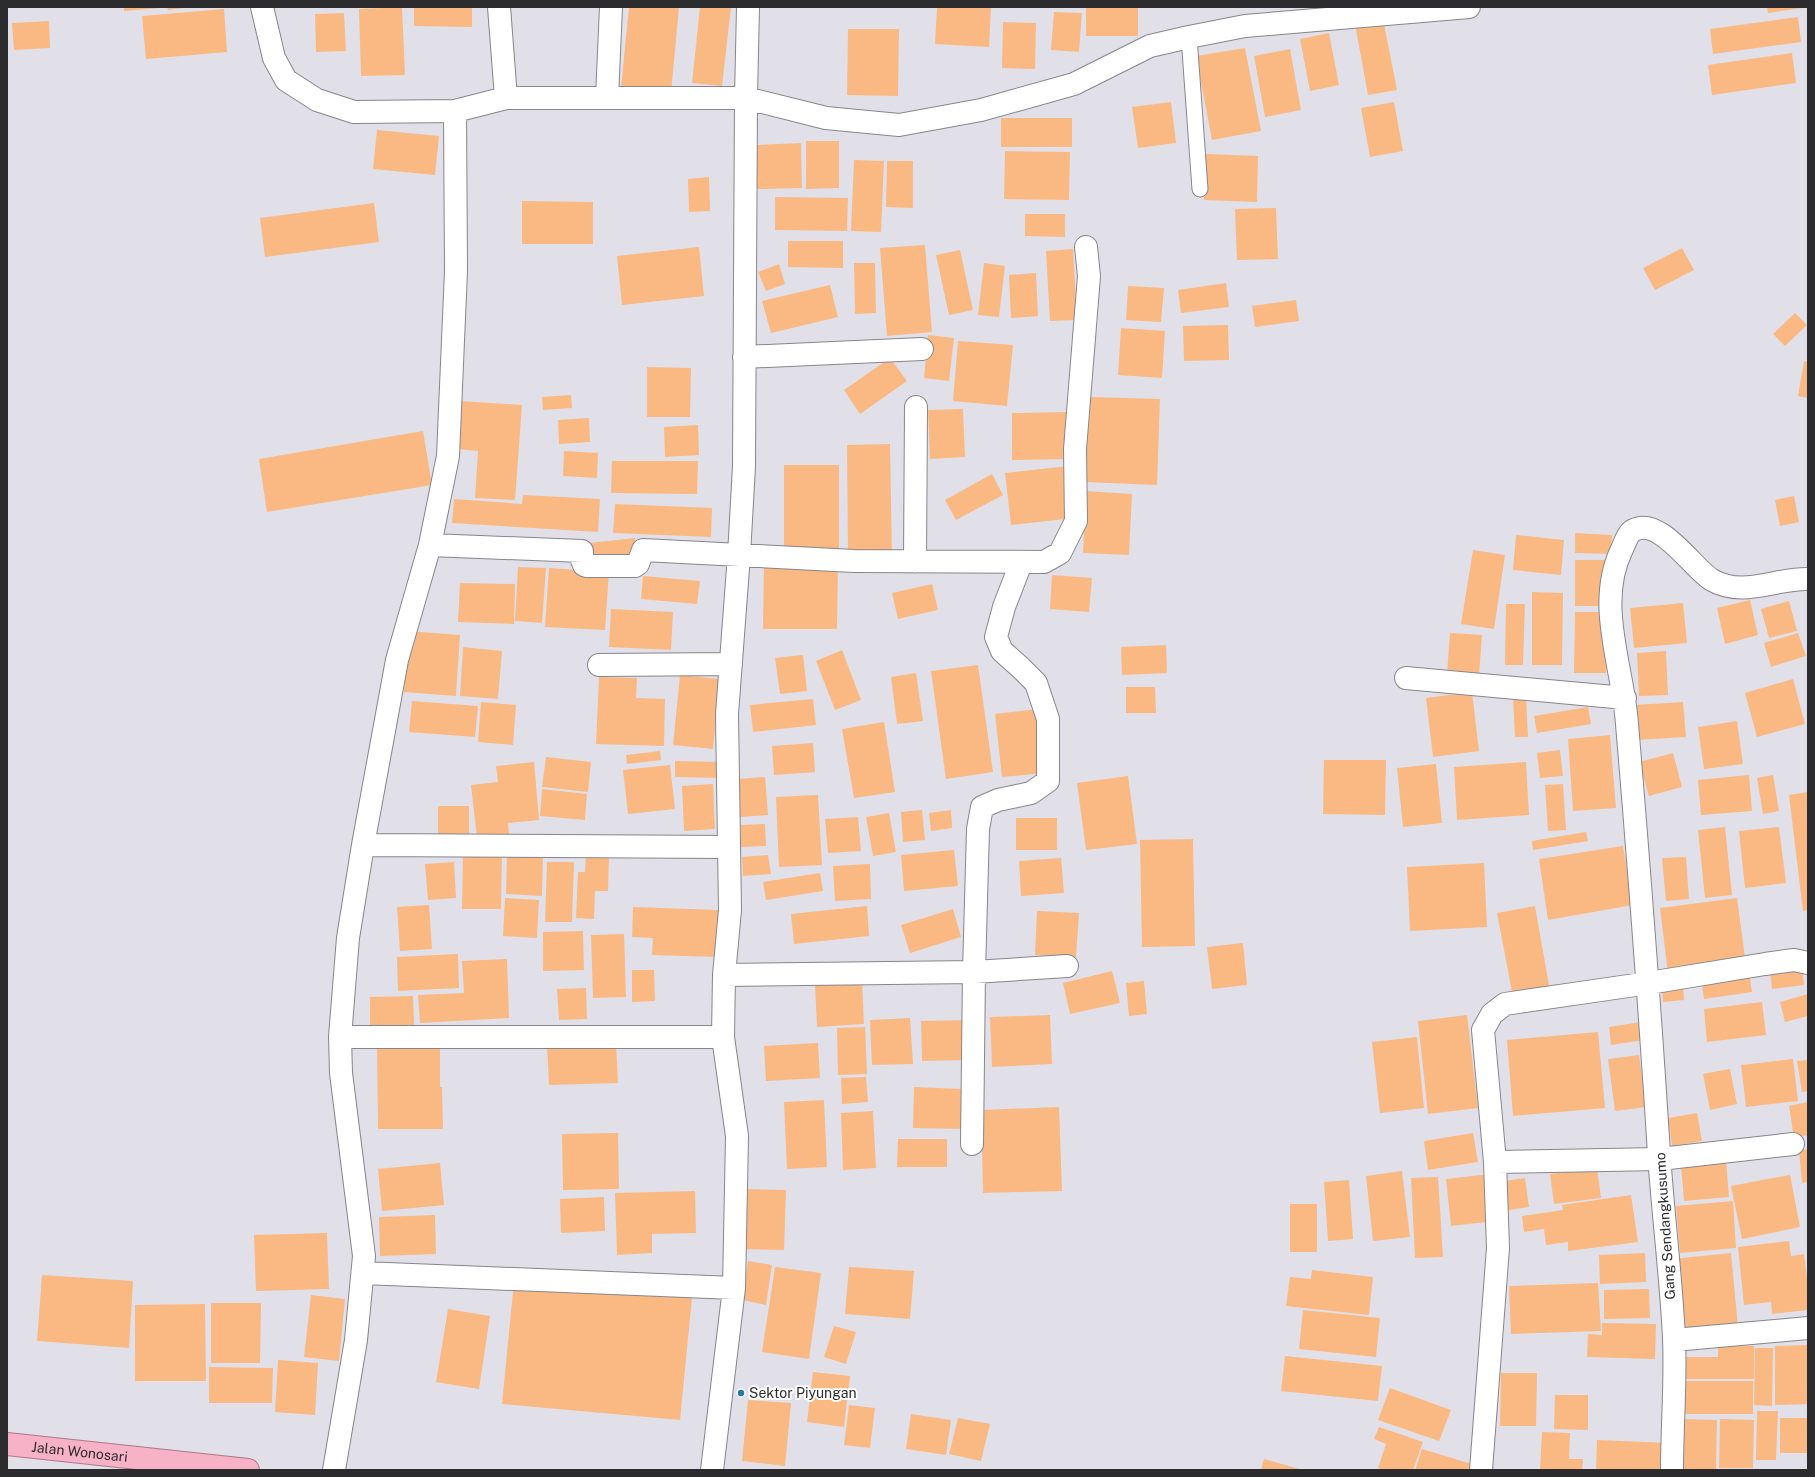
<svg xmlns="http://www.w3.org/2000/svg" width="1815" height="1477" viewBox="0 0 1815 1477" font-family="'Public Sans',sans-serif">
  <rect width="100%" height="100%" fill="#e1e0e8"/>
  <!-- building -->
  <path fill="#fab983" d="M124 7H160V8L124 11Z
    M167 7H184V8L168 10Z
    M402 7 405 75 361 76 359 9Z
    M414 7H472V27L414 26Z
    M629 7H679L671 93 621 88Z
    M700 7H731L722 86 692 83Z
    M937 7H991L989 47 935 44Z
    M1086 7H1138V36H1086Z
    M1767 7H1803V8L1768 13Z
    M224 9 227 52 146 59 142 16Z
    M1054 12 1082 13 1079 52 1051 50Z
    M344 13 346 51 316 52 315 14Z
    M1798 17 1801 42 1713 54 1710 29Z
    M1383 19 1397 90 1368 95 1355 24Z
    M49 21 50 48 14 50 12 23Z
    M1003 22 1036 23 1035 69 1002 68Z
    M848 29H899L898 96 847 95Z
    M1329 33 1339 85 1310 91 1300 39Z
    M1245 48 1261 131 1212 140 1196 56Z
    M1290 49 1301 110 1265 117 1254 56Z
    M1792 53 1796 83 1712 95 1708 65Z
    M1171 102 1176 143 1138 148 1132 107Z
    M1394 102 1403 151 1370 157 1361 108Z
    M1001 118H1072V147H1001Z
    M377 130 439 136 435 175 373 169Z
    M806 141H839V188L806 189Z
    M801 143 802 188 757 189 756 145Z
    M1005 151 1070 152 1069 200 1004 199Z
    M1206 154 1258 156 1257 202 1204 200Z
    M854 160 884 161 881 232 851 231Z
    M887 161H913V208L886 207Z
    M709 177 710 211 689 212 688 179Z
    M775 197 848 198 847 231 775 230Z
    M522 201 593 202V244H522Z
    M374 203 379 242 265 257 260 218Z
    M1276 208 1278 259 1237 260 1235 209Z
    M1025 214H1065V237L1025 236Z
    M788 241H843V268L788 267Z
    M925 245 932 332 887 336 880 248Z
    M699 247 704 296 622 305 617 256Z
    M1682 248 1694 270 1655 290 1643 268Z
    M1073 249 1077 320 1050 321 1046 251Z
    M960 250 973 310 949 315 936 255Z
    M854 263H875L876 313 855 314Z
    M984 263 1005 266 999 317 978 315Z
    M779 264 785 284 766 291 758 272Z
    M1036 273 1038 316 1011 318 1009 275Z
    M1226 283 1229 307 1181 313 1178 290Z
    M830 285 838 317 771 333 762 301Z
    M1128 286 1164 288 1161 322 1126 320Z
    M1296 300 1299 321 1255 327 1252 306Z
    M1795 313 1807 325 1785 346 1773 334Z
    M1228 325 1229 360 1184 361 1183 326Z
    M1121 328 1165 331 1162 378 1118 375Z
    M928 335 954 338 949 381 924 378Z
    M958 341 1013 345 1007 406 953 401Z
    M890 358 907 381 860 414 844 390Z
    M1804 361 1808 362V398L1798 396Z
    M647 367 691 368 690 417H647Z
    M571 395 572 408 543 410 542 397Z
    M1088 397 1160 399 1157 485 1084 482Z
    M459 401 522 405 515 500 475 498 478 451 456 449Z
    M963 409 965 457 930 459 928 410Z
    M1066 412 1067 459 1012 460V413Z
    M589 418 590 442 559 444 558 420Z
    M698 425 699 455 665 457 664 427Z
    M423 431 432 485 267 512 259 459Z
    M890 444 892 556H848L847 445Z
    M564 451 598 453 597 478 563 476Z
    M612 461H698L697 494 611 493Z
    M784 465H839V551H784Z
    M1069 466 1074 518 1011 525 1005 473Z
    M992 474 1003 495 956 520 945 500Z
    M1086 491 1132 494 1129 555 1083 553Z
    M523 495 600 499 598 532 452 523 454 499 522 504Z
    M1794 496 1799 522 1780 526 1775 500Z
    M615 504 712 508 711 537 613 533Z
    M1575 533 1612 535 1611 554 1575 553Z
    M1516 535 1564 540 1561 575 1513 570Z
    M635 538 637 560 591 564 589 543Z
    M1473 550 1505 555 1494 629 1461 624Z
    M1575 560H1606V606H1575Z
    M764 563 838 564 837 629H763Z
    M518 567 546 568 542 623 515 621Z
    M549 568 609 572 605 630 545 627Z
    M1052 575 1092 578 1089 612 1050 609Z
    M643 576 700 581 697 604 641 599Z
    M460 583 515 584 514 624 458 622Z
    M932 584 938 610 898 619 892 593Z
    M1532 592 1563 593 1562 665H1532Z
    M1750 600 1758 635 1725 644 1717 608Z
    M1789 601 1797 631 1769 638 1761 609Z
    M1683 603 1687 643 1634 648 1630 608Z
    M1506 604H1525L1523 665H1505Z
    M611 609 673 612 671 650 609 647Z
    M1575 612H1607L1606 673H1574Z
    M408 631 460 635 456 696 404 692Z
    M1450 633 1482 635 1479 675 1447 673Z
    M1798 633 1806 656 1771 667 1764 643Z
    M1166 645 1167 673 1122 675 1121 647Z
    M463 647 502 651 498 699 460 696Z
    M842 650 861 700 835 710 816 661Z
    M1666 651 1668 695 1639 696 1637 653Z
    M803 655 807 691 780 694 775 658Z
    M978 665 993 772 946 779 931 671Z
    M916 673 923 721 897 724 891 677Z
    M680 675 720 679 713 749 673 745Z
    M599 677 637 678 636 698 665 699 664 746 596 744Z
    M1793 679 1805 724 1757 737 1745 693Z
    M1126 687H1155L1156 713H1126Z
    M1472 692 1479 751 1433 757 1426 698Z
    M1526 697 1528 737H1515L1513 698Z
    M813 699 816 725 753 732 750 705Z
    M412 701 478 706 475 737 409 732Z
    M481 702 516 705 513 745 478 742Z
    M1683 702 1686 737 1637 740 1635 705Z
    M1588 707 1591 724 1537 733 1534 716Z
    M1038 709 1044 773 1002 777 995 714Z
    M1737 721 1743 764 1704 769 1698 727Z
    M884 722 895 792 854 798 842 729Z
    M1610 735 1616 808 1573 811 1568 739Z
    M813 743 815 772 774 775 772 746Z
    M1560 750 1563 776 1540 778 1537 753Z
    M660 751 661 760 627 764 626 755Z
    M1673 753 1682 787 1649 796 1639 762Z
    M546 757 591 762 588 792 542 787Z
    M1324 760H1386L1385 815 1323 814Z
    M675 761 723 762V778L675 777Z
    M534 762 539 820 508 823 509 835 477 838 471 785 498 782 496 766Z
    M1526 762 1529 815 1457 820 1454 767Z
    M1436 764 1442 823 1403 827 1397 768Z
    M670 765 675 809 628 814 623 770Z
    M1749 775 1752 811 1701 815 1698 780Z
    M1773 775 1779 811 1763 814 1757 778Z
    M1128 776 1137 844 1086 850 1077 783Z
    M765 777 768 815 740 817 737 779Z
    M713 784 715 829 684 831 682 786Z
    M1563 784 1566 830 1548 831 1545 785Z
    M542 789 587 794 585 820 540 816Z
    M1808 792V910L1803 911 1789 795Z
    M818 795 822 865 779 867 776 797Z
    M438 806H469V839L438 840Z
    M922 810 925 840 903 842 901 812Z
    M951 810 952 828 931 831 929 813Z
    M889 813 896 852 873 856 866 817Z
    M858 817 861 851 828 853 825 819Z
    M1016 818H1057V850H1016Z
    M765 824 766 846 741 847V825Z
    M1725 827 1732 895 1705 898 1698 830Z
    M1779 827 1786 883 1745 888 1739 831Z
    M1586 832 1588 841 1533 850 1532 841Z
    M1193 839 1195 946 1142 947 1140 840Z
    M1623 846 1633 905 1548 920 1539 859Z
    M463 850H502L501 909H462Z
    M954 850 958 886 904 891 901 855Z
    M507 852H543L542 896 506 894Z
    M586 854 609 855 608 891H595L594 919 576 918 578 872H585Z
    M768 855 771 874 743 876 742 857Z
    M1686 857 1689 899 1666 901 1662 858Z
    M1061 858 1064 893 1021 896 1019 861Z
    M454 862 456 898 428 900 425 864Z
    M547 862H574L572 922H545Z
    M1484 863 1487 927 1410 931 1407 867Z
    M870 864 871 899 835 901 833 866Z
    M820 873 823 891 766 900 763 882Z
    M505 898 539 900 537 938 503 936Z
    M1737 898 1746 965 1668 974 1660 908Z
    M429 905 432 949 400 951 397 907Z
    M867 906 869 936 794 944 791 914Z
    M1535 906 1550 991 1513 997 1497 913Z
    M633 907 719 910 718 957 652 955 653 938 632 937Z
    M953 909 961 937 910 953 901 925Z
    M1037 911 1079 913 1076 957 1035 955Z
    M583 931 584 970 543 971V932Z
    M624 934 626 997 593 998 591 935Z
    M1243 943 1247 985 1212 989 1207 947Z
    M458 954 459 988 398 991 397 957Z
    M507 959 509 1018 420 1023 418 995 464 993 462 961Z
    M1802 966 1804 985 1772 989 1770 971Z
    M632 970H654L655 1001 632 1002Z
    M1112 971 1120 1003 1070 1014 1063 983Z
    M1749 972 1752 992 1704 999 1701 979Z
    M862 981 864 1024 817 1027 815 984Z
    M1144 981 1147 1014 1129 1016 1126 983Z
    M1683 983 1684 1000 1663 1002 1662 985Z
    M586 988 587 1019 559 1020 557 989Z
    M1808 994V1016L1785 1022 1780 1002Z
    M413 996 414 1025 370 1026V997Z
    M1762 1002 1766 1035 1707 1042 1704 1009Z
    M1050 1015 1052 1064 992 1067 990 1017Z
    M1467 1015 1478 1108 1428 1114 1418 1021Z
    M910 1018 913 1064 872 1065 870 1020Z
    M966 1020 968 1060 922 1061 921 1021Z
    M1641 1022 1644 1040 1611 1045 1609 1027Z
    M865 1027 867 1074 838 1075 837 1028Z
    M1598 1032 1605 1108 1513 1116 1507 1040Z
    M1417 1037 1424 1108 1380 1113 1372 1042Z
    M377 1041H440V1087H442L443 1129H378Z
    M616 1041 618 1083 549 1085 547 1044Z
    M818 1043 820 1078 766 1081 764 1046Z
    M1639 1055 1646 1107 1615 1111 1608 1059Z
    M1793 1059 1798 1101 1746 1107 1741 1065Z
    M1808 1060V1091L1802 1092 1797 1061Z
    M1730 1069 1737 1104 1710 1110 1703 1074Z
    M866 1077 868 1102 842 1104 841 1078Z
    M914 1087 963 1089 962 1129 913 1128Z
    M824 1100 827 1167 787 1169 784 1102Z
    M1808 1102V1135L1794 1138 1789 1106Z
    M1059 1107 1062 1191 983 1193 981 1110Z
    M873 1111 876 1168 843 1170 841 1113Z
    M1697 1113 1702 1141 1672 1146 1668 1118Z
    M618 1133 619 1189 563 1190 562 1134Z
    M1473 1133 1478 1162 1428 1170 1424 1141Z
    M898 1139H947V1167H897Z
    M1808 1149V1182L1802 1183 1799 1150Z
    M1726 1161 1729 1197 1684 1201 1681 1165Z
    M440 1163 444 1205 382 1211 378 1169Z
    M1597 1168 1601 1198 1554 1204 1550 1174Z
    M1402 1171 1410 1237 1373 1241 1366 1176Z
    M1490 1174 1495 1221 1451 1226 1446 1179Z
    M1790 1175 1800 1227 1742 1239 1731 1186Z
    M1438 1177 1443 1257 1415 1258 1411 1178Z
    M1525 1178 1529 1207 1503 1211 1499 1182Z
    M1349 1180 1353 1239 1328 1241 1324 1182Z
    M741 1189 786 1190 784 1250 739 1249Z
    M695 1191 696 1233 652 1234V1253L617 1255 615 1193Z
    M1631 1195 1638 1242 1568 1251V1242L1546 1245 1544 1229 1524 1232 1522 1216 1563 1210 1562 1205Z
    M604 1197 605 1231 561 1233 560 1199Z
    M1733 1201 1736 1248 1680 1253 1676 1206Z
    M1290 1204H1317V1252H1290Z
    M435 1215 436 1254 380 1256 379 1217Z
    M327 1233 329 1289 256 1291 254 1235Z
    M1789 1241 1791 1256 1804 1254 1808 1287V1310L1772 1314 1771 1302 1744 1305 1738 1247Z
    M1645 1253 1646 1282 1600 1284 1599 1255Z
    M1731 1253 1738 1327 1679 1333 1672 1259Z
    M748 1261 772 1265 766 1305 742 1300Z
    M775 1267 821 1273 809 1359 762 1352Z
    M849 1267 914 1271 910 1319 845 1314Z
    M1312 1270 1373 1277 1369 1315 1286 1306 1290 1277 1311 1279Z
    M42 1275 133 1281 129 1348 37 1341Z
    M514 1281 692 1298 680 1420 502 1404Z
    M1598 1283 1601 1331 1511 1334 1509 1286Z
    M1649 1289 1650 1318 1604 1319V1290Z
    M311 1295 345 1299 339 1361 304 1357Z
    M211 1303H261L260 1363H211Z
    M205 1304 206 1381H135V1305Z
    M448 1309 490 1316 479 1389 436 1382Z
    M1303 1310 1380 1318 1376 1357 1299 1349Z
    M1602 1323 1656 1324 1655 1359 1587 1357 1588 1334 1602 1335Z
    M834 1326 856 1332 846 1364 824 1357Z
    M1808 1345V1404L1775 1405V1346Z
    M1718 1346H1754V1379H1683V1357H1718Z
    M1755 1348H1773L1772 1406 1754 1405Z
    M1285 1356 1382 1366 1378 1401 1281 1391Z
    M278 1360 318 1363 315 1415 275 1412Z
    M209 1367 273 1368 272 1403H209Z
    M813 1372 850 1376 844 1427 807 1422Z
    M1501 1373H1537L1536 1426H1500Z
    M1683 1381H1753V1414H1683Z
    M1390 1388 1451 1410 1439 1441 1378 1420Z
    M1555 1395H1588V1430L1554 1429Z
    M748 1400 791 1403 785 1466 742 1461Z
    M849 1405 875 1408 870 1448 844 1445Z
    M1757 1411H1778L1776 1460H1756Z
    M911 1414 951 1420 946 1455 906 1449Z
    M958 1418 990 1424 981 1461 949 1454Z
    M1780 1418H1807V1453H1780Z
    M1682 1419 1717 1420 1716 1470H1681Z
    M1720 1419 1754 1420 1753 1468H1719Z
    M1379 1427 1423 1442 1413 1470H1384L1378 1468 1386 1444 1374 1439Z
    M1542 1432 1570 1433 1569 1459H1583L1582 1470H1540Z
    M1597 1440 1669 1443V1470H1596Z
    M1422 1449 1472 1464 1470 1470H1415Z
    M1264 1459 1303 1470H1261Z"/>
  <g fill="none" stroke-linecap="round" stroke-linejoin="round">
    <defs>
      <path id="service" d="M1189 37 1200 189"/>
      <path id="minor" d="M262 7 274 58 286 80 317 100 354 112 455 111 506 98H746L826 118 899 125 981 110 1074 84 1150 46 1189 37 1245 26 1469 7
        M499 7 506 98
        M607 98 611 7
        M744 357 922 349
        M430 545 582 551V560L584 565 587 566H635L638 564 643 550 854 561 1044 562 1060 553 1076 521 1075 449 1089 276 1086 247
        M915 562 916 407
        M599 665 731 664
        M1406 678 1625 698
        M363 845 729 847
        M724 975 974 972 1067 966
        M340 1037H723
        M972 1144 974 972 978 829 982 807 998 800 1031 793 1048 781V719L1036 683 1021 668 1002 651 996 637 1004 607 1021 563
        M1495 1162 1660 1159 1793 1144
        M363 1273 734 1288
        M1674 1340 1808 1328
        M334 1470 356 1340 364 1256 341 1073 340 1037 348 938 363 845 397 660 430 545 448 456 456 271 455 111
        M712 1470 734 1288 737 1136 723 1037 724 975 730 910 727 714 739 555 744 466 746 98 748 7
        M1481 1470 1498 1248 1495 1162 1483 1030 1492 1014 1505 1004 1649 983 1765 964 1794 960 1808 963
        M1672 1470C1672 1426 1676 1381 1674 1338 1671 1276 1663 1215 1659 1154 1650 1010 1639 867 1627 724 1623 666 1595 604 1622 549 1625 543 1628 532 1634 530 1660 516 1694 570 1712 580 1743 598 1776 578 1808 579"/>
      <g id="trunk">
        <path id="s1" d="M7 1444 248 1470"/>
      </g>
    </defs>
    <!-- service casing -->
    <use href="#service" stroke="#87858c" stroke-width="17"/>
    <!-- minor casing -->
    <use href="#minor" stroke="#87858c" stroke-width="24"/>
    <!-- trunk casing -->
    <use href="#trunk" stroke="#af7789" stroke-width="24"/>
    <!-- service -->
    <use href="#service" stroke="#fff" stroke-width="15"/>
    <!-- minor -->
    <use href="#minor" stroke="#fff" stroke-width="22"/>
    <!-- trunk -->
    <use href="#trunk" stroke="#f7b2c7" stroke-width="22"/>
  </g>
  <!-- markers -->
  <circle fill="#2679a9" stroke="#fff" stroke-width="1.5" cx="741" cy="1393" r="4"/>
  <g text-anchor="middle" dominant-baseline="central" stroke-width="4" stroke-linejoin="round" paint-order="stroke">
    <!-- street labels -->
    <g font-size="14" fill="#2c2c2f" stroke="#fff">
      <text transform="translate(1665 1226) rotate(-94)">Gang Sendangkusumo</text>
      <text stroke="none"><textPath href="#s1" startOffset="73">Jalan Wonosari</textPath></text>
    </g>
    <!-- poi labels -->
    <g font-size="14" fill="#2c2c2f" stroke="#fff" text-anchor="start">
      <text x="749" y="1393">Sektor Piyungan</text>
    </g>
  </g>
  <!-- border -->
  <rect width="1815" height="1477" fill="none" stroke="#2c2c2f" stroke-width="16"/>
</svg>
